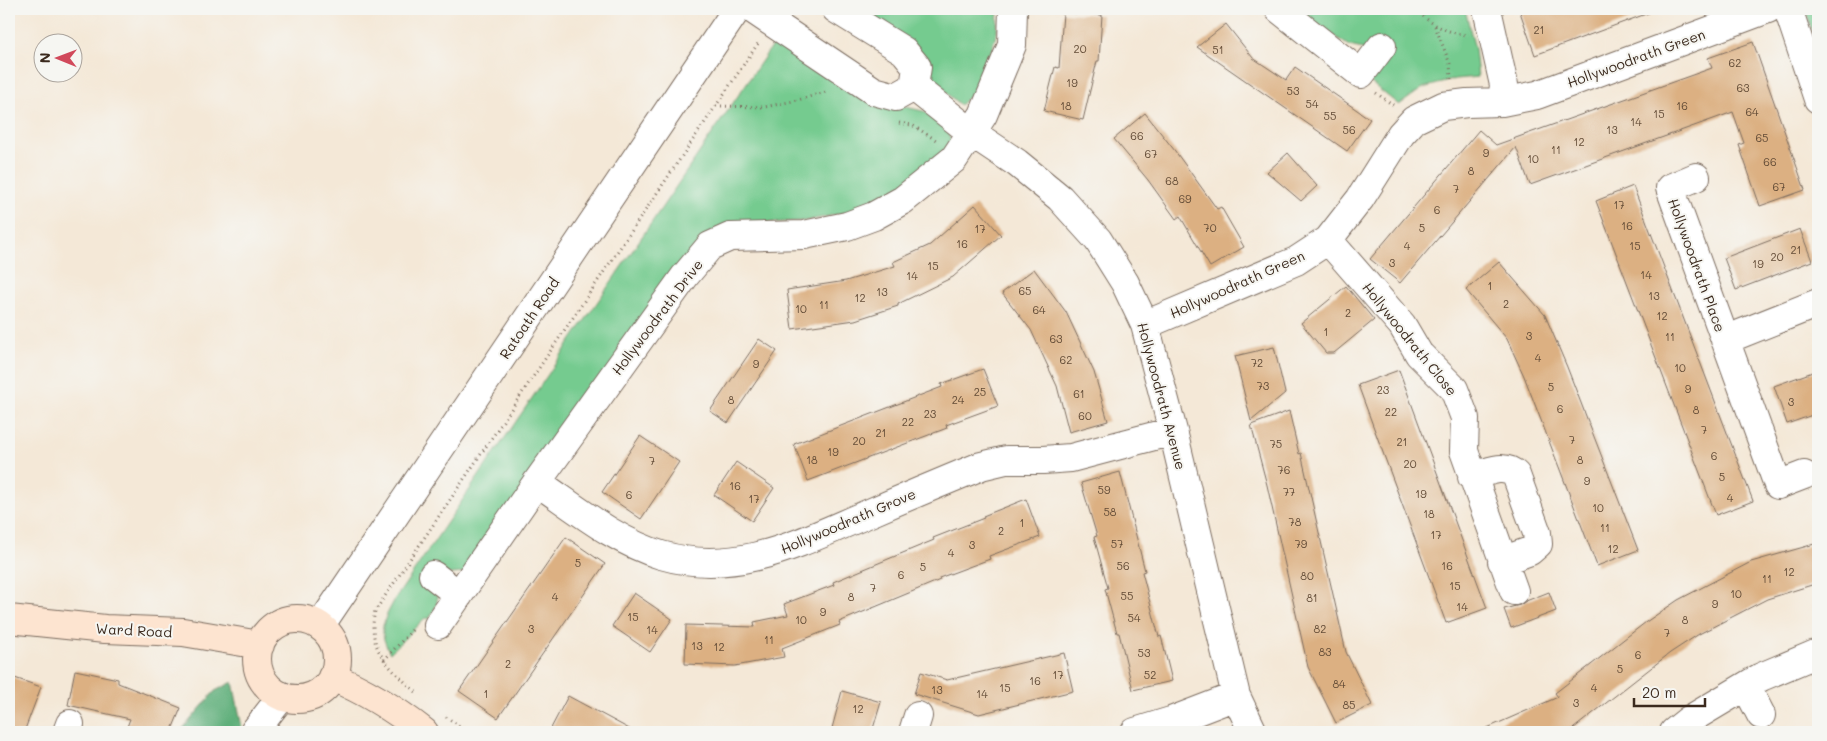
<svg xmlns="http://www.w3.org/2000/svg" width="1827" height="741" viewBox="0 0 1827 741" font-family="Mali,sans-serif">
  <rect width="100%" height="100%" fill="#f6f6f2"/>
  <filter id="ink" filterUnits="userSpaceOnUse"><feTurbulence type="fractalNoise" baseFrequency=".02" numOctaves="2"/><feDisplacementMap in="SourceGraphic" scale="10" xChannelSelector="R" yChannelSelector="G"/><feConvolveMatrix kernelMatrix="1 2 1 2 8 2 1 2 1" color-interpolation-filters="sRGB"/></filter>
  <filter id="wash" filterUnits="userSpaceOnUse"><feTurbulence type="fractalNoise" baseFrequency=".0096" numOctaves="4" result="noise"/><feDisplacementMap in="SourceGraphic" scale="20" xChannelSelector="R" yChannelSelector="G"/><feGaussianBlur stdDeviation="1.12" result="paint"/><feColorMatrix in="noise" values="0 0 0 0 0 0 0 0 0 0 0 0 0 0 0 0 0 1.4 0 .05"/><feComposite in="paint" operator="in"/></filter>
  <g filter="url(#wash)">
    <rect width="100%" height="100%" fill="#f4e8d7"/>
    <!-- green -->
    <path fill="#74cb8f" stroke="#587a56" d="M856 9H998L997 32 980 87 960 105 935 83 927 60Z
      M1298 9H1465L1475 49 1478 77 1456 79 1423 88 1399 105 1370 82 1363 49 1349 46 1301 13Z
      M1805 9H1818V49Z
      M776 40 888 103 923 111 945 124 951 141 937 160 898 188 859 210 805 221 739 224 466 573 451 574 432 586C441 601 437 605 429 619L425 618 390 653C377 629 383 622 395 599Z"/>
    <!-- forest -->
    <path fill="#5faf7a" stroke="#4d6c4c" d="M233 682 242 727 239 732H180L215 691Z"/>
    <g id="blocks">
      <!-- building -->
      <path fill="#dcb082" d="M1519 9H1654V11L1535 55Z
        M1063 13 1102 15 1099 61H1097L1083 120 1044 111 1055 67 1059 68Z
        M1226 24 1253 58 1286 80 1295 67 1370 119 1347 151 1197 47Z
        M1753 42 1805 190 1760 206 1739 145 1744 143 1733 112 1530 185 1516 147 1400 283 1370 259 1479 130 1496 145 1712 68 1708 58Z
        M1145 113 1175 151 1217 209 1221 207 1244 247 1210 267 1180 216 1176 219 1148 180 1114 139Z
        M1288 153 1317 186 1301 201 1267 172Z
        M1633 186 1753 501 1716 515 1596 201Z
        M975 205 1001 235 953 277 898 304V306L855 320 792 329 787 290 846 281 895 266 893 262 930 245Z
        M1800 229 1812 261 1736 290 1724 258Z
        M1499 262 1545 315 1567 367 1638 550 1597 566 1524 376 1507 339 1466 290Z
        M1034 269 1066 312 1094 372 1108 421 1069 432 1057 386 1031 330 1002 293Z
        M1346 286 1374 320 1334 353H1326L1301 323Z
        M759 339 777 351 728 423 710 411Z
        M1274 347 1285 393 1251 421 1235 356Z
        M983 369 998 406 946 425 947 428 808 481 794 444 942 387 941 384Z
        M1399 370 1487 608 1446 623 1358 385Z
        M1818 370V413L1787 424 1774 386Z
        M1289 411 1299 454 1301 453 1346 652 1372 705 1336 723 1308 667 1267 485 1251 425Z
        M640 436 679 462 641 519 602 492Z
        M736 462 774 488 752 521 714 495Z
        M1120 472 1145 571 1142 572 1159 637 1161 636 1172 681 1133 690 1119 633H1117L1105 589 1108 588 1094 537 1097 536 1081 483Z
        M1026 499 1040 537 989 556 990 559 939 578 940 580 839 622 840 625 782 648 784 657 735 666 685 664 686 625 755 627 754 622 788 615 784 604 834 585 833 582 934 540 933 538 984 518 983 516Z
        M566 537 605 564 498 718 459 691Z
        M1818 543V583L1767 599 1699 634 1670 653 1569 732H1478L1558 697 1555 693 1646 622 1678 600 1751 562Z
        M1549 592 1556 611 1511 628 1504 609 1520 605 1526 601Z
        M634 593 672 619 650 652 612 626Z
        M1064 653 1073 691 979 714 914 694 921 672 947 680Z
        M75 670 118 679V683L181 708 171 732H125L130 719 68 705Z
        M9 676 41 687 24 732H9Z
        M842 691 881 702 872 732H831Z
        M568 696 635 732H549Z"/>
    </g>
  </g>
  <g filter="url(#ink)">
    <use href="#blocks" fill-opacity="0" stroke="#7c6c5f" stroke-width="1"/>
    <g fill="none" stroke-linecap="round" stroke-linejoin="round">
      <defs>
        <path id="minor" d="M752 9 874 91 896 97 914 87
          M836 9 904 51 917 67 914 87
          M1279 9 1361 74 1382 46
          M1487 9 1504 85 1502 102
          M1788 9 1818 99
          M914 87 972 133 1017 163 1060 198 1098 240 1125 283 1145 325 1173 431 1236 696 1253 732
          M1696 177 1670 188 1778 485 1804 475
          M1328 240 1402 325 1419 354 1454 389 1465 418 1464 451 1514 591
          M1145 325 1296 261 1328 240 1360 199 1401 134 1414 120 1443 106 1467 103 1502 102 1537 95 1768 9
          M1725 340 1818 303
          M1472 477C1487 472 1504 463 1516 475L1537 533 1538 544 1530 551 1502 561
          M537 482C577 509 615 541 661 555 736 577 799 543 865 515 904 498 942 482 981 466L1006 460H1043L1071 458 1173 431
          M433 575 459 595
          M438 625 537 482 685 276 710 246 730 237 804 235 847 226 874 216 903 200 954 159 983 115 1012 45 1013 9
          M1746 686 1761 715
          M67 732 70 724
          M913 732 918 716
          M1135 732 1171 721 1236 696
          M1674 732 1689 720 1761 677 1818 653"/>
        <path id="tertiary" d="M320 626 737 9
          M254 732 282 696"/>
        <path id="secondary" d="M9 619 105 629 183 632 260 645
          M257 659a40 40 0 1 1 80 0a40 40 0 1 1-80 0Z
          M332 677C366 691 396 710 424 732"/>
      </defs>
      <!-- minor casing -->
      <use href="#minor" stroke="#7c6c5f" stroke-width="30"/>
      <!-- tertiary casing -->
      <use href="#tertiary" stroke="#7c6c5f" stroke-width="30"/>
      <!-- secondary casing -->
      <use href="#secondary" stroke="#7c6c5f" stroke-width="30"/>
      <!-- path -->
      <path stroke="#7c6c5f" stroke-width="3" stroke-dasharray="1 4" stroke-linecap="butt" d="M1416 9C1429 24 1448 33 1467 35
        M1435 26 1450 64 1451 79
        M1376 93 1393 105
        M716 106 765 107 798 100 826 92
        M899 123 912 125 936 140
        M384 660 414 628
        M416 692C390 668 366 650 375 611L759 42
        M446 717 469 732"/>
      <!-- minor -->
      <use href="#minor" stroke="#fff" stroke-width="28"/>
      <!-- tertiary -->
      <use href="#tertiary" stroke="#fff" stroke-width="28"/>
      <!-- secondary -->
      <use href="#secondary" stroke="#fde4d0" stroke-width="28"/>
    </g>
  </g>
  <g text-anchor="middle" dominant-baseline="central" stroke-width="4" stroke-linejoin="round" paint-order="stroke">
    <!-- number labels -->
    <g font-size="11" fill="#634c37">
      <text x="1539" y="29">21</text>
      <text x="1080" y="48">20</text>
      <text x="1218" y="49">51</text>
      <text x="1735" y="62">62</text>
      <text x="1072" y="82">19</text>
      <text x="1743" y="87">63</text>
      <text x="1293" y="90">53</text>
      <text x="1312" y="103">54</text>
      <text x="1066" y="105">18</text>
      <text x="1682" y="105">16</text>
      <text x="1752" y="111">64</text>
      <text x="1659" y="113">15</text>
      <text x="1330" y="115">55</text>
      <text x="1636" y="121">14</text>
      <text x="1349" y="129">56</text>
      <text x="1612" y="129">13</text>
      <text x="1137" y="135">66</text>
      <text x="1762" y="137">65</text>
      <text x="1579" y="141">12</text>
      <text x="1556" y="149">11</text>
      <text x="1486" y="152">9</text>
      <text x="1151" y="153">67</text>
      <text x="1533" y="158">10</text>
      <text x="1770" y="161">66</text>
      <text x="1471" y="170">8</text>
      <text x="1172" y="180">68</text>
      <text x="1779" y="186">67</text>
      <text x="1456" y="188">7</text>
      <text x="1185" y="198">69</text>
      <text x="1619" y="204">17</text>
      <text x="1437" y="209">6</text>
      <text x="1627" y="225">16</text>
      <text x="1210" y="227">70</text>
      <text x="1422" y="227">5</text>
      <text x="980" y="228">17</text>
      <text x="962" y="243">16</text>
      <text x="1407" y="245">4</text>
      <text x="1635" y="245">15</text>
      <text x="1796" y="249">21</text>
      <text x="1777" y="256">20</text>
      <text x="1392" y="262">3</text>
      <text x="1758" y="263">19</text>
      <text x="933" y="265">15</text>
      <text x="1646" y="274">14</text>
      <text x="912" y="275">14</text>
      <text x="1490" y="285">1</text>
      <text x="1025" y="290">65</text>
      <text x="882" y="291">13</text>
      <text x="1654" y="295">13</text>
      <text x="860" y="297">12</text>
      <text x="1506" y="303">2</text>
      <text x="824" y="304">11</text>
      <text x="801" y="308">10</text>
      <text x="1039" y="309">64</text>
      <text x="1348" y="312">2</text>
      <text x="1662" y="315">12</text>
      <text x="1326" y="331">1</text>
      <text x="1529" y="335">3</text>
      <text x="1670" y="336">11</text>
      <text x="1056" y="338">63</text>
      <text x="1538" y="357">4</text>
      <text x="1066" y="359">62</text>
      <text x="1257" y="362">72</text>
      <text x="756" y="363">9</text>
      <text x="1680" y="367">10</text>
      <text x="1263" y="385">73</text>
      <text x="1551" y="386">5</text>
      <text x="1688" y="388">9</text>
      <text x="1383" y="389">23</text>
      <text x="980" y="391">25</text>
      <text x="1079" y="393">61</text>
      <text x="731" y="399">8</text>
      <text x="958" y="399">24</text>
      <text x="1791" y="401">3</text>
      <text x="1560" y="408">6</text>
      <text x="1696" y="409">8</text>
      <text x="1391" y="411">22</text>
      <text x="930" y="413">23</text>
      <text x="1085" y="415">60</text>
      <text x="908" y="421">22</text>
      <text x="1704" y="429">7</text>
      <text x="881" y="432">21</text>
      <text x="1572" y="439">7</text>
      <text x="859" y="440">20</text>
      <text x="1402" y="441">21</text>
      <text x="1276" y="443">75</text>
      <text x="833" y="451">19</text>
      <text x="1714" y="455">6</text>
      <text x="812" y="459">18</text>
      <text x="1580" y="459">8</text>
      <text x="652" y="460">7</text>
      <text x="1410" y="463">20</text>
      <text x="1284" y="469">76</text>
      <text x="1722" y="476">5</text>
      <text x="1587" y="480">9</text>
      <text x="735" y="485">16</text>
      <text x="1104" y="489">59</text>
      <text x="1289" y="491">77</text>
      <text x="1421" y="493">19</text>
      <text x="629" y="494">6</text>
      <text x="1730" y="497">4</text>
      <text x="754" y="498">17</text>
      <text x="1598" y="507">10</text>
      <text x="1110" y="511">58</text>
      <text x="1429" y="513">18</text>
      <text x="1295" y="521">78</text>
      <text x="1022" y="522">1</text>
      <text x="1605" y="527">11</text>
      <text x="1001" y="530">2</text>
      <text x="1436" y="534">17</text>
      <text x="1117" y="543">57</text>
      <text x="1301" y="543">79</text>
      <text x="972" y="544">3</text>
      <text x="1613" y="548">12</text>
      <text x="951" y="552">4</text>
      <text x="578" y="562">5</text>
      <text x="1123" y="565">56</text>
      <text x="1447" y="565">16</text>
      <text x="923" y="566">5</text>
      <text x="1789" y="571">12</text>
      <text x="901" y="574">6</text>
      <text x="1307" y="575">80</text>
      <text x="1767" y="578">11</text>
      <text x="1455" y="585">15</text>
      <text x="873" y="587">7</text>
      <text x="1736" y="593">10</text>
      <text x="1127" y="595">55</text>
      <text x="555" y="596">4</text>
      <text x="851" y="596">8</text>
      <text x="1312" y="597">81</text>
      <text x="1715" y="603">9</text>
      <text x="1462" y="606">14</text>
      <text x="823" y="611">9</text>
      <text x="633" y="616">15</text>
      <text x="1134" y="617">54</text>
      <text x="801" y="619">10</text>
      <text x="1685" y="619">8</text>
      <text x="531" y="628">3</text>
      <text x="1320" y="628">82</text>
      <text x="652" y="629">14</text>
      <text x="1667" y="632">7</text>
      <text x="769" y="639">11</text>
      <text x="697" y="645">13</text>
      <text x="719" y="646">12</text>
      <text x="1325" y="651">83</text>
      <text x="1144" y="652">53</text>
      <text x="1638" y="654">6</text>
      <text x="508" y="663">2</text>
      <text x="1620" y="668">5</text>
      <text x="1058" y="674">17</text>
      <text x="1150" y="674">52</text>
      <text x="1035" y="680">16</text>
      <text x="1339" y="683">84</text>
      <text x="1005" y="687">15</text>
      <text x="1594" y="687">4</text>
      <text x="937" y="689">13</text>
      <text x="486" y="693">1</text>
      <text x="982" y="693">14</text>
      <text x="1576" y="702">3</text>
      <text x="1349" y="704">85</text>
      <text x="858" y="708">12</text>
    </g>
    <!-- street labels -->
    <g font-size="14" fill="#3b2a1e" stroke="#f6f6f2">
      <text transform="translate(1636 58) rotate(-20)">Hollywoodrath Green</text>
      <text transform="translate(1697 265) rotate(70)">Hollywoodrath Place</text>
      <text transform="translate(1237 284) rotate(-24)">Hollywoodrath Green</text>
      <text transform="translate(657 317) rotate(-53)">Hollywoodrath Drive</text>
      <text transform="translate(529 318) rotate(-56)">Ratoath Road</text>
      <text transform="translate(1410 339) rotate(51)">Hollywoodrath Close</text>
      <text transform="translate(1162 396) rotate(75)">Hollywoodrath Avenue</text>
      <text transform="translate(848 521) rotate(-23)">Hollywoodrath Grove</text>
      <text transform="translate(134 630) rotate(3)">Ward Road</text>
    </g>
  </g>
  <!-- margin -->
  <rect width="1827" height="741" fill="none" stroke="#f6f6f2" stroke-width="30"/>
  <!-- north arrow -->
  <g transform="translate(58 58) rotate(271)"><circle r="24" fill="#f6f6f2" stroke="#aba49d"/>
  <path d="M0-4L9 19L0 12L-9 19Z" fill="#d1495b"/>
  <text y="-8" font-size="14" font-weight="bold" text-anchor="middle" fill="#3b2a1e">N</text>
  </g>
  <!-- scale -->
  <path d="M1634 698v8h71v-8" fill="none" stroke="#3b2a1e" stroke-width="2.5"/>
  <text x="1642" y="698" font-size="15" fill="#3b2a1e" stroke="#f6f6f2" stroke-width="4" paint-order="stroke">20 m</text>
</svg>
